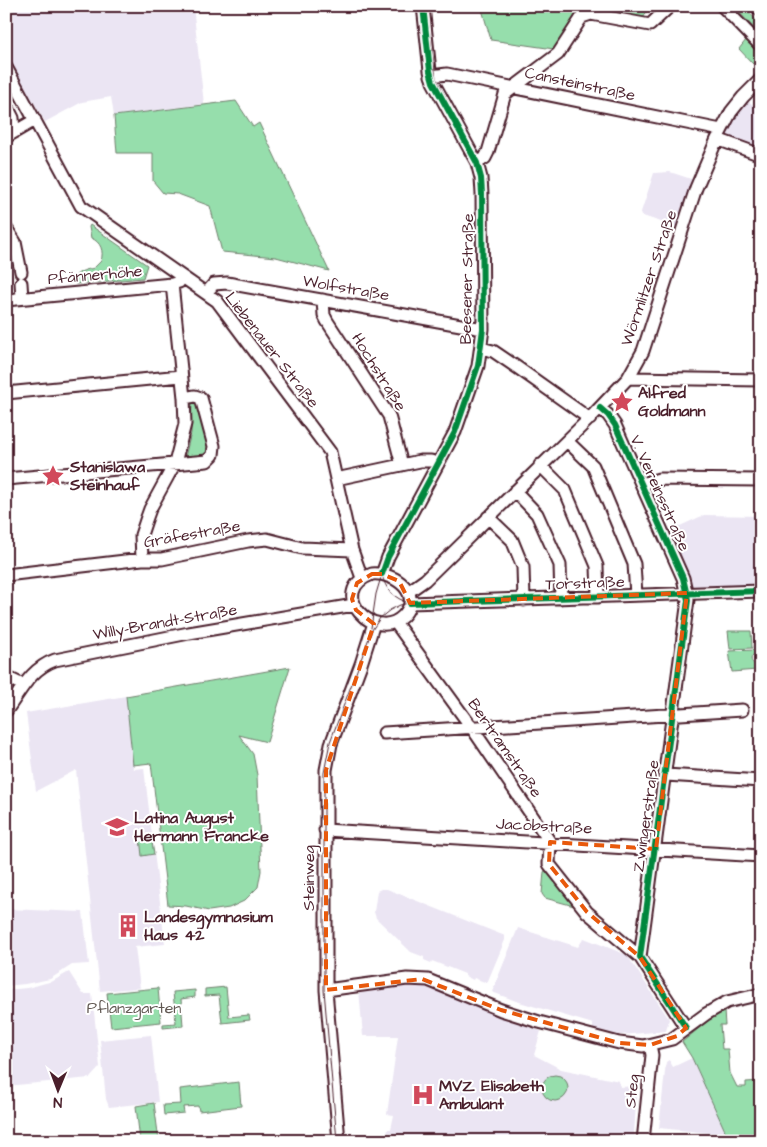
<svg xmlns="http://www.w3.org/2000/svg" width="767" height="1147" viewBox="0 0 767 1147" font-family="'Architects Daughter',sans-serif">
  <rect width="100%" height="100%" fill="#fff"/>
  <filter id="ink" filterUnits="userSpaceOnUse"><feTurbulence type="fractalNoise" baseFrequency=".02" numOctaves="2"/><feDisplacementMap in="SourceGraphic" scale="10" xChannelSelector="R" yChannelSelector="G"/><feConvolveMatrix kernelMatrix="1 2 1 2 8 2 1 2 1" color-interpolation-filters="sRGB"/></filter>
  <g filter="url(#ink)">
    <!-- built -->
    <path fill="#ebe5f3" d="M6 6H193L204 104 114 116 111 97 82 102 45 122 6 54Z
      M743 97 757 108 761 104V155L717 139Z
      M670 172 694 180 679 228 640 215 654 173Z
      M704 515 761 516V585L693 587 669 531Z
      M126 696 134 769 144 768 165 944 135 947 140 988 100 991 76 770 36 791 26 713Z
      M381 889H387L505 936V940L487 983 474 978 473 980 465 976V974L432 961 431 963 424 960V957L411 952 376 918 374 912 377 891Z
      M6 909 83 912 89 964 72 965 50 979 25 984 6 986Z
      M518 928 578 947 584 938 627 955 669 1019 666 1031 621 1035 593 1031V1024L516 1001 492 992Z
      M69 972 83 994H92L100 1067 90 1078 6 1086V990L27 988 53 981Z
      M411 984 427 987 501 1017 541 1031 534 1055 561 1069 619 1081 620 1087 637 1086 634 1134 638 1141H400L387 1135 388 1129H391L394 1115 387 1114 398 1036H363L359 990Z
      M151 1035 158 1102 109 1107 106 1099 100 1040Z
      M692 1058 727 1135 659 1128 666 1062 669 1060 673 1067Z"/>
    <!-- green -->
    <path fill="#96deac" stroke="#707e6c" d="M481 6H649L643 19 580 12 554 49 491 40Z
      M733 6H743L761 25V42L751 32 757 31Z
      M746 40 761 55 753 64 739 49Z
      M236 101 253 127 259 123 329 271 276 257 222 252 210 206 178 194 163 193 153 181V153H117L114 116Z
      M90 225 147 265 143 278 75 284 74 277C81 270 86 270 94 268L101 261C104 251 101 242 91 238L89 227Z
      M198 401 211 454 184 461 191 433 192 402Z
      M728 631H751L752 648 730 649Z
      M756 650V653L752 656C750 660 752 664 757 665V670L732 672 729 651Z
      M290 667 267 742 239 735 253 754 257 775 261 871 258 887 244 901 229 908 209 911 186 906 168 905 151 763 133 765 126 696Z
      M151 837 154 854 142 856 140 838Z
      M546 869 575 905 574 906 545 898 542 894 544 872Z
      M226 987 229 1017 249 1015 250 1020 222 1023 219 995 205 996V989Z
      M158 988 161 1022 111 1027 107 993Z
      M195 990V997L181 999 183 1026 163 1028V1024L176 1023 173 992Z
      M724 1011 725 1025H720L722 1049H728L730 1073 737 1087H746V1082L761 1081V1141H743L727 1135 692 1058 682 1042 719 1012Z
      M542 1088a13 13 0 1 1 26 0a13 13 0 1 1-26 0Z
      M239 1082 241 1106 199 1111 198 1106 183 1107 184 1113 164 1115 163 1105 181 1104 180 1089Z
      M154 1103 159 1141H140L136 1106Z"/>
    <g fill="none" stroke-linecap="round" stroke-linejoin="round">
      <defs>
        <path id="minor" d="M722 6 761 46
          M756 6 761 11
          M6 67 81 206 217 301 330 452 352 550 362 578
          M431 76 447 74 721 130
          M9 110 13 118 14 132
          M6 137 35 120
          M717 139 761 155
          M477 163 485 158 488 152 505 94 558 54 582 17 591 14 650 25 670 6
          M6 228 15 242 21 272
          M21 283 22 298
          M206 293 214 284 227 283 483 329
          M6 300 172 284 179 282
          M323 300 324 315 327 321 389 416 402 465
          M481 348 493 351 518 368 590 419
          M628 378 761 380
          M6 393 181 376
          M600 408 608 415 615 425 683 578 688 600 640 957 686 1028
          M567 441 593 466 634 564 636 595
          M540 465 565 490 597 566 598 597
          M6 479 207 461 213 455 214 446 201 398 195 396 184 398
          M336 479 420 461H431L438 464
          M642 484 659 479 761 480
          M515 491 537 514 560 565 561 598
          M488 517 512 540 523 567 524 600
          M142 559 141 535 146 520 150 509 175 463 185 424 184 398 172 284
          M372 574C395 572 424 594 403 616 375 644 325 592 372 574Z
          M382 574 388 557 455 432 478 366 483 329 482 194 481 178 477 163 433 82 430 71 423 6
          M6 575 142 559H162L248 541 267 539 302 548 352 550
          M408 592 425 580 592 416 628 378 643 351 696 188 717 139 731 112 743 97 761 79
          M410 603 761 591
          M395 622 472 728 550 842 549 864 587 912 640 957
          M6 677 23 685
          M6 711C21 691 30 669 55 660L189 633 354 605
          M384 733 742 710
          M666 775 761 781
          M325 830 761 856
          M326 990 407 979 428 980 501 1010 539 1022 619 1043 643 1046 672 1039 706 1014 727 1002 761 994
          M339 1141 326 990V770L331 744 361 664 374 623
          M643 1141 652 1055 650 1045"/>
      </defs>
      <!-- minor casing -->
      <use href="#minor" stroke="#4a1f2b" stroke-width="15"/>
      <!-- minor -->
      <use href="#minor" stroke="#fff" stroke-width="11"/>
      <!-- tram -->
      <path stroke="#4a1f2b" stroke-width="1" d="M382 574C385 590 394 598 409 603
        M371 628 376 594 382 574 456 433 467 406 481 362 485 325V214L483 177 479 162 436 78 426 6
        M337 1141 324 990V773L330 742 372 630 380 618 390 610 400 605 414 602 761 589"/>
      <defs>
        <path id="cycleway" d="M600 408 608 415 615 425 683 578 688 600 640 957 686 1028
          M382 574 388 557 455 432 478 366 483 329 482 194 481 178 477 163 433 82 430 71 423 6
          M410 603 761 591"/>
      </defs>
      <!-- cycleway casing -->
      <use href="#cycleway" stroke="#fff" stroke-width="9"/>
      <!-- cycleway -->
      <use href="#cycleway" stroke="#00873e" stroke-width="6"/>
    </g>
  </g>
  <!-- marked area -->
  <path fill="none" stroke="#e8590c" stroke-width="4" stroke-dasharray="10 6" stroke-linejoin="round" d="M372 574H382L399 581 410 603 687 593 656 849 550 842 549 864 587 912 640 957 686 1028 677 1036 650 1045 619 1043 501 1010 422 979 326 990V770L374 624 356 610 352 599 357 583Z"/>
  <!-- icons -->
  <defs>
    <symbol id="sight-bare" viewBox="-9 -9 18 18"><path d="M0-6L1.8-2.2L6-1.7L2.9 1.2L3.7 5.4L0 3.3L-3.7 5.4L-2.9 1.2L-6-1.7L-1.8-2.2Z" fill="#d1495b" stroke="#fff" stroke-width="2.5" paint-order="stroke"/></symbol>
    <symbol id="school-bare" viewBox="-9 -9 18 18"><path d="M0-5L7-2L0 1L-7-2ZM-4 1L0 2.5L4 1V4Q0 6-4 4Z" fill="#d1495b" stroke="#fff" stroke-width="2.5" paint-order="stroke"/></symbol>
    <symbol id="building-bare" viewBox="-9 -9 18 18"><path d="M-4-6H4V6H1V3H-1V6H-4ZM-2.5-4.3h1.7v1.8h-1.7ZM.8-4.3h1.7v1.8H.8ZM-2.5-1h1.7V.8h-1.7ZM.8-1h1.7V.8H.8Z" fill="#d1495b" stroke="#fff" stroke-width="2.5" paint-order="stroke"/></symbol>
    <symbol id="hospital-bare" viewBox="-9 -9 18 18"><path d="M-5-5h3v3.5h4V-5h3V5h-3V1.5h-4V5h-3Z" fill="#d1495b" stroke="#fff" stroke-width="2.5" paint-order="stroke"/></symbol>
  </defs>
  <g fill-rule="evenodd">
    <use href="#sight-bare" x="606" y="386" width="32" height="32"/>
    <use href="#sight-bare" x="37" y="460" width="32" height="32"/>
    <use href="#school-bare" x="101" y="811" width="32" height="32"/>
    <use href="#building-bare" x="112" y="910" width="32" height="32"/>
    <use href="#hospital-bare" x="407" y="1079" width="32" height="32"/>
  </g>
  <g text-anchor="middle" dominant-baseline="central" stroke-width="4" stroke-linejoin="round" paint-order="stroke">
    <!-- street labels -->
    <g font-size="16" fill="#4a1f2b" stroke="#fff">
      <text transform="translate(580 84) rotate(12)">Cansteinstraße</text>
      <text transform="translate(95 275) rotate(-5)">Pfännerhöhe</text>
      <text transform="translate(649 278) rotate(-71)">Wörmlitzer Straße</text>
      <text transform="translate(467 279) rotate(-89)">Beesener Straße</text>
      <text transform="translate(346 288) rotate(10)">Wolfstraße</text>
      <text transform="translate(272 350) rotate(52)">Liebenauer Straße</text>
      <text transform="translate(379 372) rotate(58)">Hochstraße</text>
      <text transform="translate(660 493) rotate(66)">V. Vereinsstraße</text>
      <text transform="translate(192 534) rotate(-10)">Gräfestraße</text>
      <text transform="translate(585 583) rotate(-2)">Torstraße</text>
      <text transform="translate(165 622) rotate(-10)">Willy-Brandt-Straße</text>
      <text transform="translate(505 748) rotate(55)">Bertramstraße</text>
      <text transform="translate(646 816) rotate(-82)">Zwingerstraße</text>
      <text transform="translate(544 826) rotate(3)">Jacobstraße</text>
      <text transform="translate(309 878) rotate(-90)">Steinweg</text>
      <text transform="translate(632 1091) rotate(-84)">Steg</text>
    </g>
    <!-- poi labels -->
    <g font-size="16" font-weight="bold" fill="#4a1f2b" stroke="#fff" text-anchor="start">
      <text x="638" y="393">Alfred<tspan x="638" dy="18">Goldmann</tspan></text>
      <text x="70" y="467">Stanislawa<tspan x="70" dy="18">Steinhauf</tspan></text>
      <text x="134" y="818">Latina August<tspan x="134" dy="18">Hermann Francke</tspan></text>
      <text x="144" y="917">Landesgymnasium<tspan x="144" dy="18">Haus 42</tspan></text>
      <text x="439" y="1086">MVZ Elisabeth<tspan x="439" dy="18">Ambulant</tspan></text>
    </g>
    <!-- park labels -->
    <g font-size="16" fill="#615852" stroke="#fff">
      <text x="134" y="1008">Pflanzgarten</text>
    </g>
  </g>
  <!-- margin -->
  <rect width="767" height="1147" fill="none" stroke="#fff" stroke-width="25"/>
  <rect x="12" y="12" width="742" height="1122" fill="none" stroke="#4a1f2b" stroke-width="2" filter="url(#ink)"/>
  <!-- north arrow -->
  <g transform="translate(58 1090) rotate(181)" stroke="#ffffff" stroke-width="4" paint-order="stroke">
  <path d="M0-4L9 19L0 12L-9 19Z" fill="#4a1f2b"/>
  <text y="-8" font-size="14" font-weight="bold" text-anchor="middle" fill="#4a1f2b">N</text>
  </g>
</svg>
